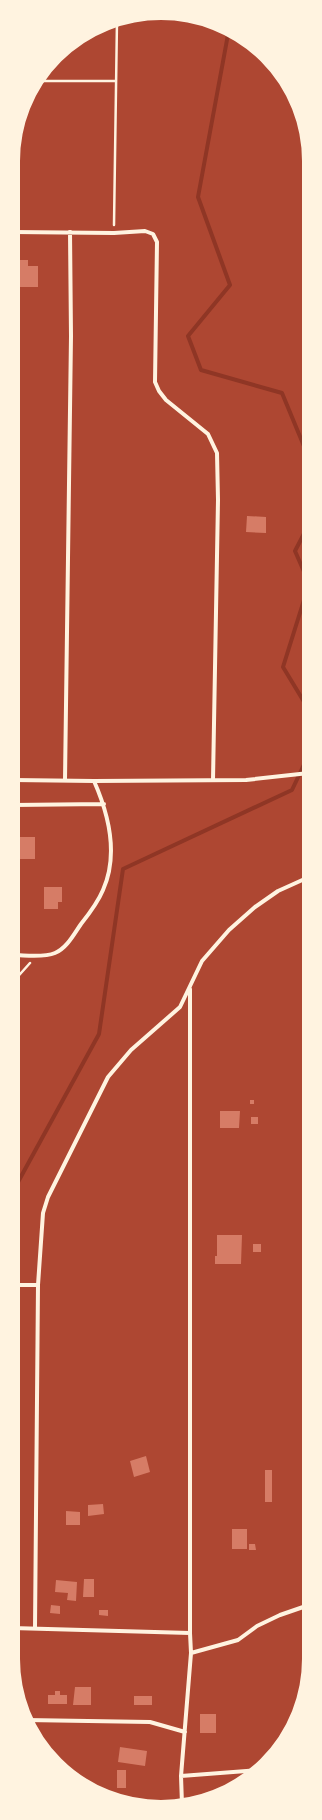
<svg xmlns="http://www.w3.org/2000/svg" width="322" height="1820" font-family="Inter,sans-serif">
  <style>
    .green { fill: #ae4732 }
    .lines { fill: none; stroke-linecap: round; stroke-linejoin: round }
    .stream { stroke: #8f3625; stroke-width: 4 }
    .building { fill: #d67c66 }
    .path { stroke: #fff3e0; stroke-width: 2.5 }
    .minor { stroke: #fff3e0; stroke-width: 4 }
    .rim { fill: none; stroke: #fff3e0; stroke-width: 2 }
  </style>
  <rect width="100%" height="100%" fill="#c8553d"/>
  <!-- green -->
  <path class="green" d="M180,13L227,27L267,56L295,95L310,151L309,1678L295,1725L259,1771L209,1800L151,1808L104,1797L55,1764L23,1716L12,1659L13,142L32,87L70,43L122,17Z"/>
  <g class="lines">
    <!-- stream -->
    <path class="stream" d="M229,29L198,197L230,285L188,336L201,370L282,393L306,451L309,454
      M309,583L295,551L309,524
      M309,710L283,667L309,584
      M12,1193L99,1034L123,869L292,790L309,754"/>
  </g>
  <!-- building -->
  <path class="building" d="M13,143H17V151H13Z
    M16,260H28V266H38V287H13V266H16Z
    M247,516L266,517V533L246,532Z
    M13,832H18V837H35V859H18V864H13Z
    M44,887H62V902H58V909H44Z
    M250,1100H254V1104H250Z
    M220,1111H240L239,1128H220Z
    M251,1117H258V1124H251Z
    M217,1235H242L241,1264H215V1256H217Z
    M253,1244H261V1252H253Z
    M146,1456L150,1472L134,1477L130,1461Z
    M265,1470H272V1502H265Z
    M103,1504L104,1514L88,1516V1505Z
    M66,1511L80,1512V1525H66Z
    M232,1529H247V1549H232Z
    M249,1544H255L256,1550H249Z
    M84,1579H94V1597H83Z
    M56,1580L77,1582L76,1601L67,1600L68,1593L55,1592Z
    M51,1605L60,1606V1614L50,1613Z
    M99,1610H108V1616L99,1615Z
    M75,1687H91V1705H73Z
    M55,1691H60V1695H67V1704H48V1695H55Z
    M134,1696H152V1705H134Z
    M200,1714H216V1733H200Z
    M120,1747L147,1751L145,1766L118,1762Z
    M117,1770H126V1788H117Z"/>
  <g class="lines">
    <!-- path -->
    <path class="path" d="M37,81H116
      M114,225L117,20
      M13,982L30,963"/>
    <!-- minor -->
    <path class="minor" d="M13,232L114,233L145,231L153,234L157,242L155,382L159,391L166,400L208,434L217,453L218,500L213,780
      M13,780L94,781L246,780L309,773
      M65,780L71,336L70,232
      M13,805L104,804
      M13,955C25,955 43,958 55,953C67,948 74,934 81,924C89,914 98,902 103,890C119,854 109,815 94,781
      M12,1285H38
      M12,1628L190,1633
      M35,1628L38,1285L43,1213L48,1197L108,1077L131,1050L180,1007L202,961L229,930L255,907L278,891L309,877
      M191,1653L238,1640L257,1626L280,1615L309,1605
      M26,1720L150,1722L185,1732
      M181,1776L260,1770
      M182,1804L181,1776L191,1653L190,1633V989"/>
  </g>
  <!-- crop -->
  <path d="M0 0H322V1820H0ZM161 19H161A142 142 0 0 1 303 161V1659A142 142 0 0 1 161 1801H161A142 142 0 0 1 19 1659V161A142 142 0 0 1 161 19Z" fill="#fff3e0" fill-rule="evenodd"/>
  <path class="rim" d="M161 19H161A142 142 0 0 1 303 161V1659A142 142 0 0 1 161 1801H161A142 142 0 0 1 19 1659V161A142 142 0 0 1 161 19Z"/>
</svg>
